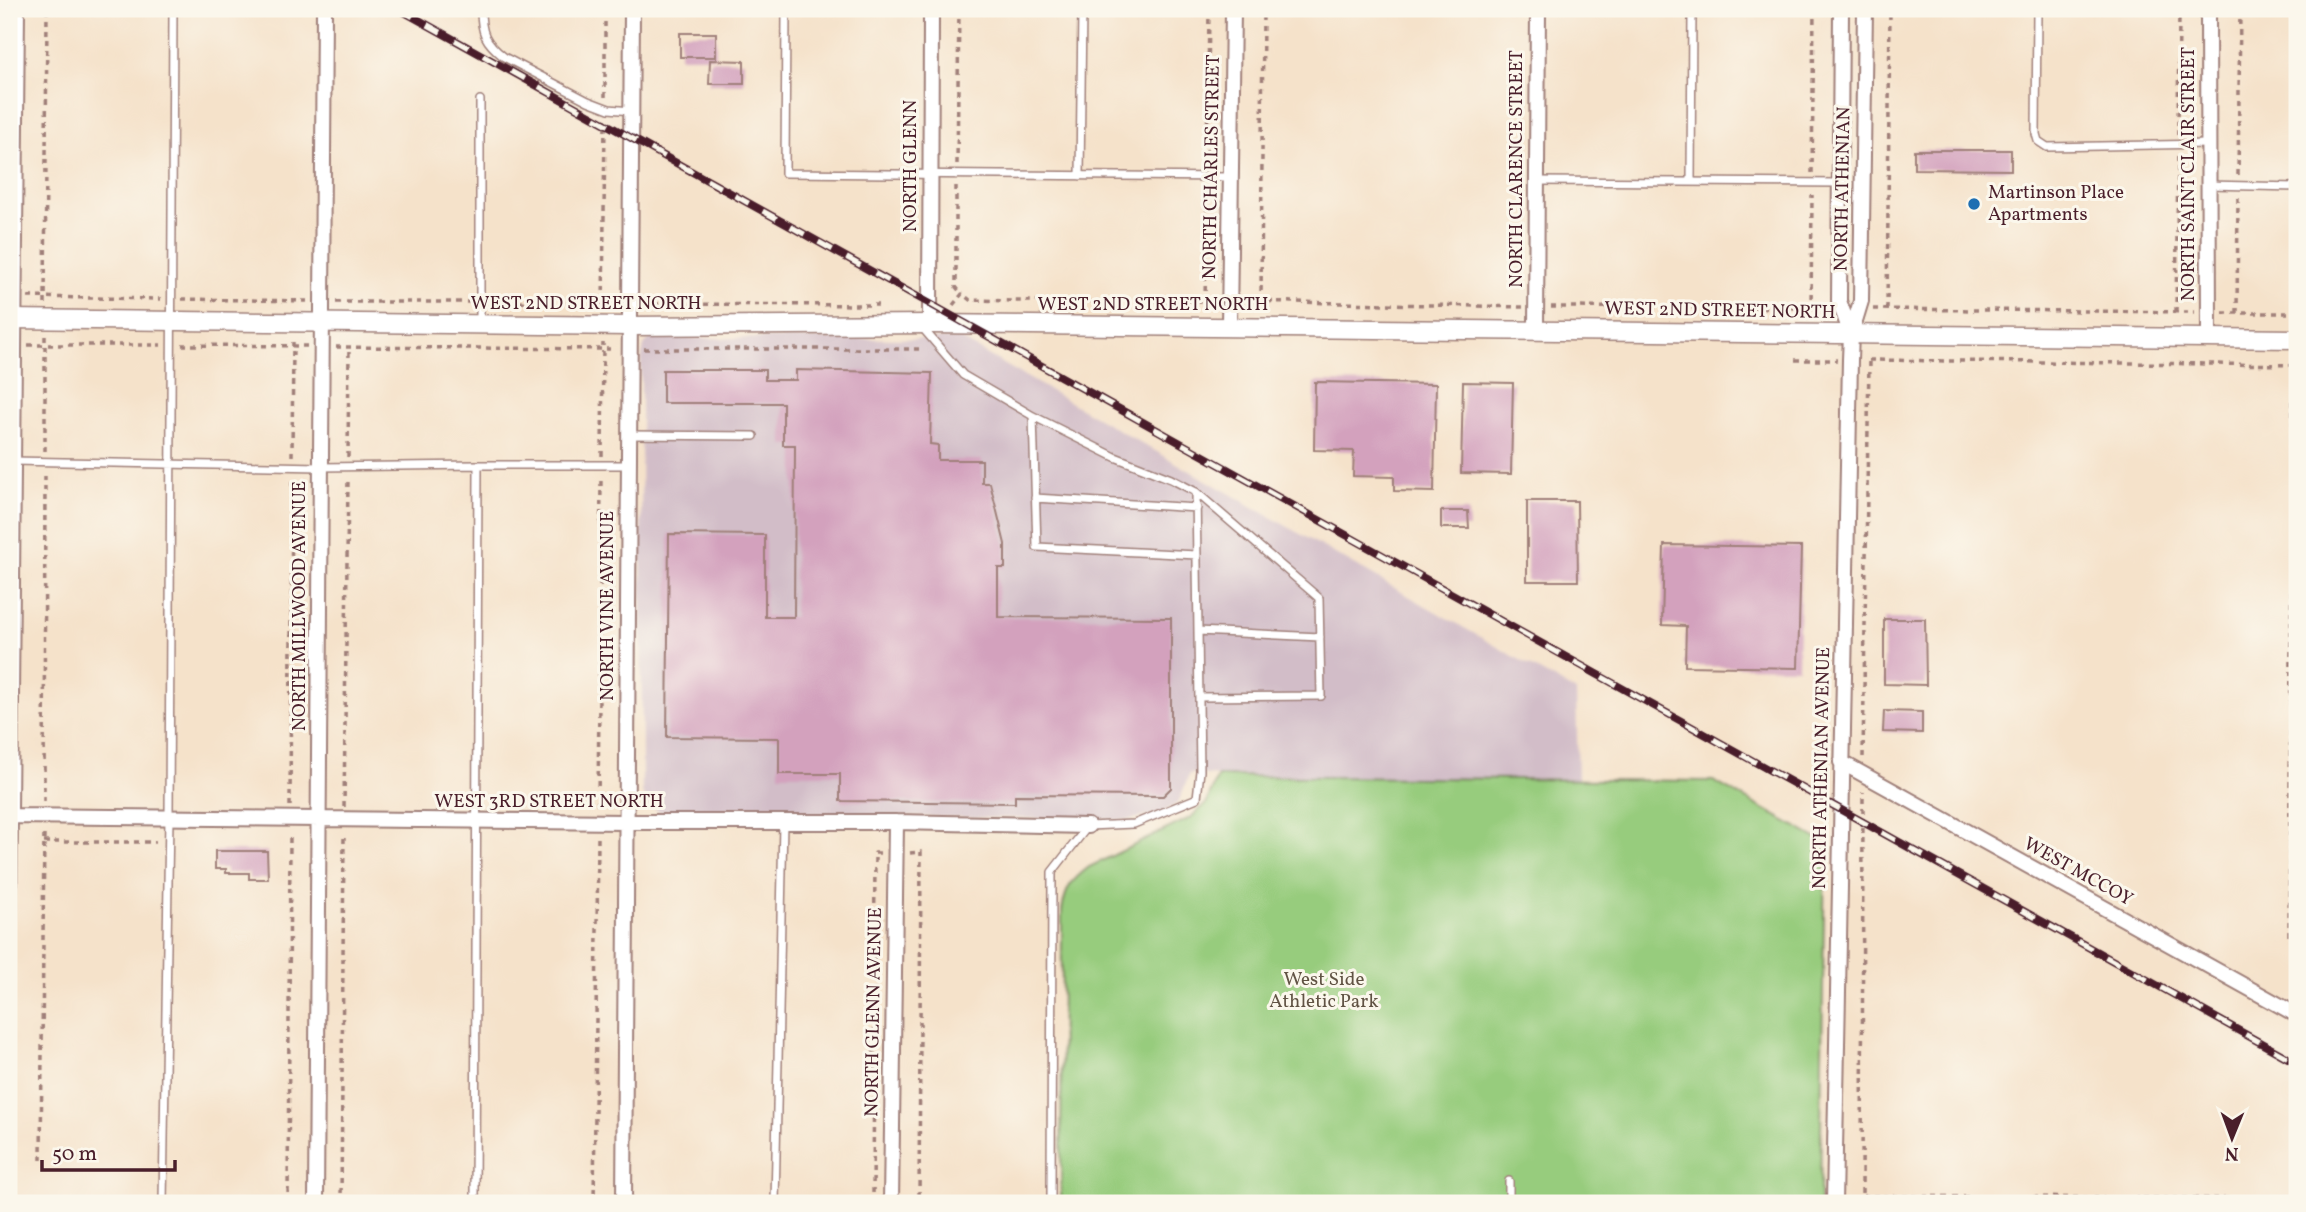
<svg xmlns="http://www.w3.org/2000/svg" width="2306" height="1212" font-family="Vollkorn,serif">
  <style>
    .industrial { fill: #d2bdc8 }
    .green { fill: #97cc7d; stroke: #707654; stroke-width: 2 }
    .building { fill: #d3a1bd }
    .lines { fill: none; stroke-linecap: round; stroke-linejoin: round }
    .service-casing { stroke: #a0807a; stroke-width: 10 }
    .minor-casing { stroke: #a0807a; stroke-width: 18 }
    .tertiary-casing { stroke: #a0807a; stroke-width: 21 }
    .path { stroke: #a0807a; stroke-width: 3.5; stroke-dasharray: 5 5; stroke-linecap: butt }
    .service { stroke: #fff; stroke-width: 7 }
    .minor { stroke: #fff; stroke-width: 14 }
    .tertiary { stroke: #fff; stroke-width: 18 }
    .rail-casing { stroke: #4a1f2b; stroke-width: 8 }
    .rail { stroke: #fbf7ec; stroke-width: 5; stroke-dasharray: 16; stroke-linecap: butt }
    .poi-dot { fill: #1f6fb2; stroke: #fbf7ec; stroke-width: 2.5 }
    .labels { text-anchor: middle; dominant-baseline: central; stroke-width: 6; stroke-linejoin: round; paint-order: stroke }
    .street-label { font-size: 19px; fill: #4a1f2b; stroke: #fbf7ec }
    .poi-label { font-size: 19px; fill: #4a1f2b; stroke: #fbf7ec; text-anchor: start }
    .park-label { font-size: 19px; fill: #615344; stroke: #fbf7ec }
  </style>
  <rect width="100%" height="100%" fill="#fbf7ec"/>
  <filter id="ink" filterUnits="userSpaceOnUse"><feTurbulence type="fractalNoise" baseFrequency=".0143" numOctaves="2"/><feDisplacementMap in="SourceGraphic" scale="14" xChannelSelector="R" yChannelSelector="G"/><feConvolveMatrix kernelMatrix="1 2 1 2 8 2 1 2 1" color-interpolation-filters="sRGB"/></filter>
  <filter id="wash" filterUnits="userSpaceOnUse"><feTurbulence type="fractalNoise" baseFrequency=".00686" numOctaves="4" result="noise"/><feDisplacementMap in="SourceGraphic" scale="28" xChannelSelector="R" yChannelSelector="G"/><feGaussianBlur stdDeviation="1.57" result="paint"/><feColorMatrix in="noise" values="0 0 0 0 0 0 0 0 0 0 0 0 0 0 0 0 0 1.4 0 .05"/><feComposite in="paint" operator="in"/></filter>
  <g filter="url(#wash)">
    <rect width="100%" height="100%" fill="#f5e2ca"/>
    <!-- industrial -->
    <path class="industrial" d="M650,338L960,339L1576,692L1578,779L1218,776L1190,773L1178,803L1160,814L1127,820L660,812L648,805L642,792L641,361L644,346Z"/>
    <!-- green -->
    <path class="green" d="M1218,776L1713,781L1825,843L1820,1203H1061L1062,910C1066,887 1071,881 1089,867L1190,818L1206,804Z"/>
    <g id="blocks">
      <!-- building -->
      <path class="building" d="M680,33H716V57H680Z
        M710,60L744,61V84H709Z
        M1914,150H2011V170L1914,169Z
        M663,370H765V380H796V370L932,373L930,444L938,445V460H982V483H990L1005,544V568H998V617L1171,618V788L1163,796L1015,795V803L840,801V774H779V738L667,737L669,534L765,535V617H794L795,445H783V403H663Z
        M1315,382L1436,384L1434,492L1394,491V477L1353,476L1354,451L1314,450Z
        M1463,382L1513,383L1511,474L1461,473Z
        M1527,501H1577L1578,581H1527Z
        M1441,511H1468L1469,528H1441Z
        M1664,545L1801,547L1798,668L1685,666L1686,626L1662,625Z
        M1884,619H1925L1926,685L1884,684Z
        M1884,711L1922,712V733L1883,732Z
        M215,851H267L268,879H249V873H226V869H215Z"/>
    </g>
  </g>
  <g filter="url(#ink)">
    <use href="#blocks" fill-opacity="0" stroke="#a0807a" stroke-width="2"/>
    <g class="lines">
      <defs>
        <path id="service" d="M481,9C481,33 485,42 504,57L588,101L609,109L631,111
          M786,9L785,173L1230,177
          M2037,9L2036,134L2038,141L2047,147L2208,144
          M1080,176L1082,9
          M1537,181L1840,183
          M1691,182L1692,9
          M2208,185L2297,187
          M480,324V100
          M920,325L963,375L1033,416L1115,457L1171,479L1196,492L1200,771L1197,798L1134,824L1088,826L1052,872L1051,1203
          M1033,416L1037,547L1197,555
          M629,435L754,436
          M13,461L320,467L478,465H628
          M1196,492L1319,598L1321,696L1199,697
          M1035,498L1197,508
          M1198,631L1320,637
          M163,1203L169,818L173,9
          M475,1203L478,465
          M775,1203L783,823
          M1509,1203V1181"/>
        <path id="minor" d="M1841,9L1839,301L1851,334
          M2208,9L2209,338
          M930,324L931,9
          M1229,327L1233,9
          M1536,330L1538,9
          M1841,762L2297,1015
          M10,816L626,822H896L1088,826
          M9,925L17,9
          M316,1203L324,9
          M624,1203L632,9
          M891,1203L896,822
          M1834,1203L1850,360L1851,334L1861,301L1865,9"/>
        <path id="tertiary" d="M9,319L629,326L930,324L2297,339"/>
      </defs>
      <!-- service casing -->
      <use href="#service" class="service-casing"/>
      <!-- minor casing -->
      <use href="#minor" class="minor-casing"/>
      <!-- tertiary casing -->
      <use href="#tertiary" class="tertiary-casing"/>
      <!-- path -->
      <path class="path" d="M605,97V9
        M2178,135L2179,9
        M957,164L959,9
        M1207,164L1209,9
        M1812,173L1814,9
        M2238,175L2240,9
        M956,186V287L962,294
        M28,297L161,299
        M182,299L308,301
        M1205,301L1207,189
        M1248,301L1523,307
        M1261,301L1263,9
        M336,302H469
        M490,302L616,303
        M45,304L47,9
        M644,304L878,305
        M953,305L962,294L970,300L1016,301H1216
        M1551,307L1827,308
        M1811,308L1812,195
        M1873,309L2195,312
        M1887,309L1890,9
        M603,311L605,119
        M2176,312L2178,157
        M2223,313H2297
        M2237,313L2238,196
        M28,345H161
        M182,345L308,346
        M336,347L610,349
        M644,349H924
        M1795,360H1837
        M1869,360L2297,365
        M45,451V336
        M292,456L293,342
        M602,456L603,343
        M348,457L349,347
        M1863,757L1869,360
        M44,801L45,473
        M290,806L292,477
        M598,806L601,477
        M344,807L348,478
        M44,842H156
        M910,853L921,852L919,1203
        M2289,936L2293,365
        M41,1160L44,830
        M1863,1196L2281,1199
        M288,1203L290,834
        M341,1203L344,835
        M594,1203L598,838
        M873,1203L875,853H881
        M1862,1203L1863,792"/>
      <!-- service -->
      <use href="#service" class="service"/>
      <!-- minor -->
      <use href="#minor" class="minor"/>
      <!-- tertiary -->
      <use href="#tertiary" class="tertiary"/>
      <defs>
        <path id="rail" d="M399,9L2297,1063"/>
      </defs>
      <!-- rail casing -->
      <use href="#rail" class="rail-casing"/>
      <!-- rail -->
      <use href="#rail" class="rail"/>
    </g>
  </g>
  <!-- markers -->
  <circle class="poi-dot" cx="1974" cy="204" r="7"/>
  <g class="labels">
    <!-- street labels -->
    <g class="street-label">
      <text transform="translate(911 166) rotate(-90)">NORTH GLENN</text>
      <text transform="translate(1212 167) rotate(-89)">NORTH CHARLES STREET</text>
      <text transform="translate(1517 169) rotate(-90)">NORTH CLARENCE STREET</text>
      <text transform="translate(2189 174) rotate(-90)">NORTH SAINT CLAIR STREET</text>
      <text transform="translate(1843 189) rotate(-89)">NORTH ATHENIAN</text>
      <text x="586" y="304">WEST 2ND STREET NORTH</text>
      <text x="1153" y="305">WEST 2ND STREET NORTH</text>
      <text transform="translate(1720 311) rotate(1)">WEST 2ND STREET NORTH</text>
      <text transform="translate(300 606) rotate(-90)">NORTH MILLWOOD AVENUE</text>
      <text transform="translate(608 606) rotate(-90)">NORTH VINE AVENUE</text>
      <text transform="translate(1822 768) rotate(-89)">NORTH ATHENIAN AVENUE</text>
      <text x="549" y="802">WEST 3RD STREET NORTH</text>
      <text transform="translate(2078 872) rotate(29)">WEST MCCOY</text>
      <text transform="translate(874 1012) rotate(-89)">NORTH GLENN AVENUE</text>
    </g>
    <!-- poi labels -->
    <g class="poi-label">
      <text x="1988" y="193">Martinson Place<tspan x="1988" dy="22">Apartments</tspan></text>
    </g>
    <!-- park labels -->
    <g class="park-label">
      <text x="1324" y="980">West Side<tspan x="1324" dy="22">Athletic Park</tspan></text>
    </g>
  </g>
  <!-- margin -->
  <rect width="2306" height="1212" fill="none" stroke="#fbf7ec" stroke-width="35"/>
  <!-- north arrow -->
  <g transform="translate(2232 1138) rotate(181)" stroke="#fbf7ec" stroke-width="5" paint-order="stroke">
  <path d="M0-5L12 26L0 18L-12 26Z" fill="#4a1f2b"/>
  <text y="-10" font-size="19" font-weight="bold" text-anchor="middle" fill="#4a1f2b">N</text>
  </g>
  <!-- scale -->
  <path d="M42 1160v10h133v-10" fill="none" stroke="#4a1f2b" stroke-width="3.5"/>
  <text x="52" y="1160" font-size="21" fill="#4a1f2b" stroke="#fbf7ec" stroke-width="5" paint-order="stroke">50 m</text>
</svg>
